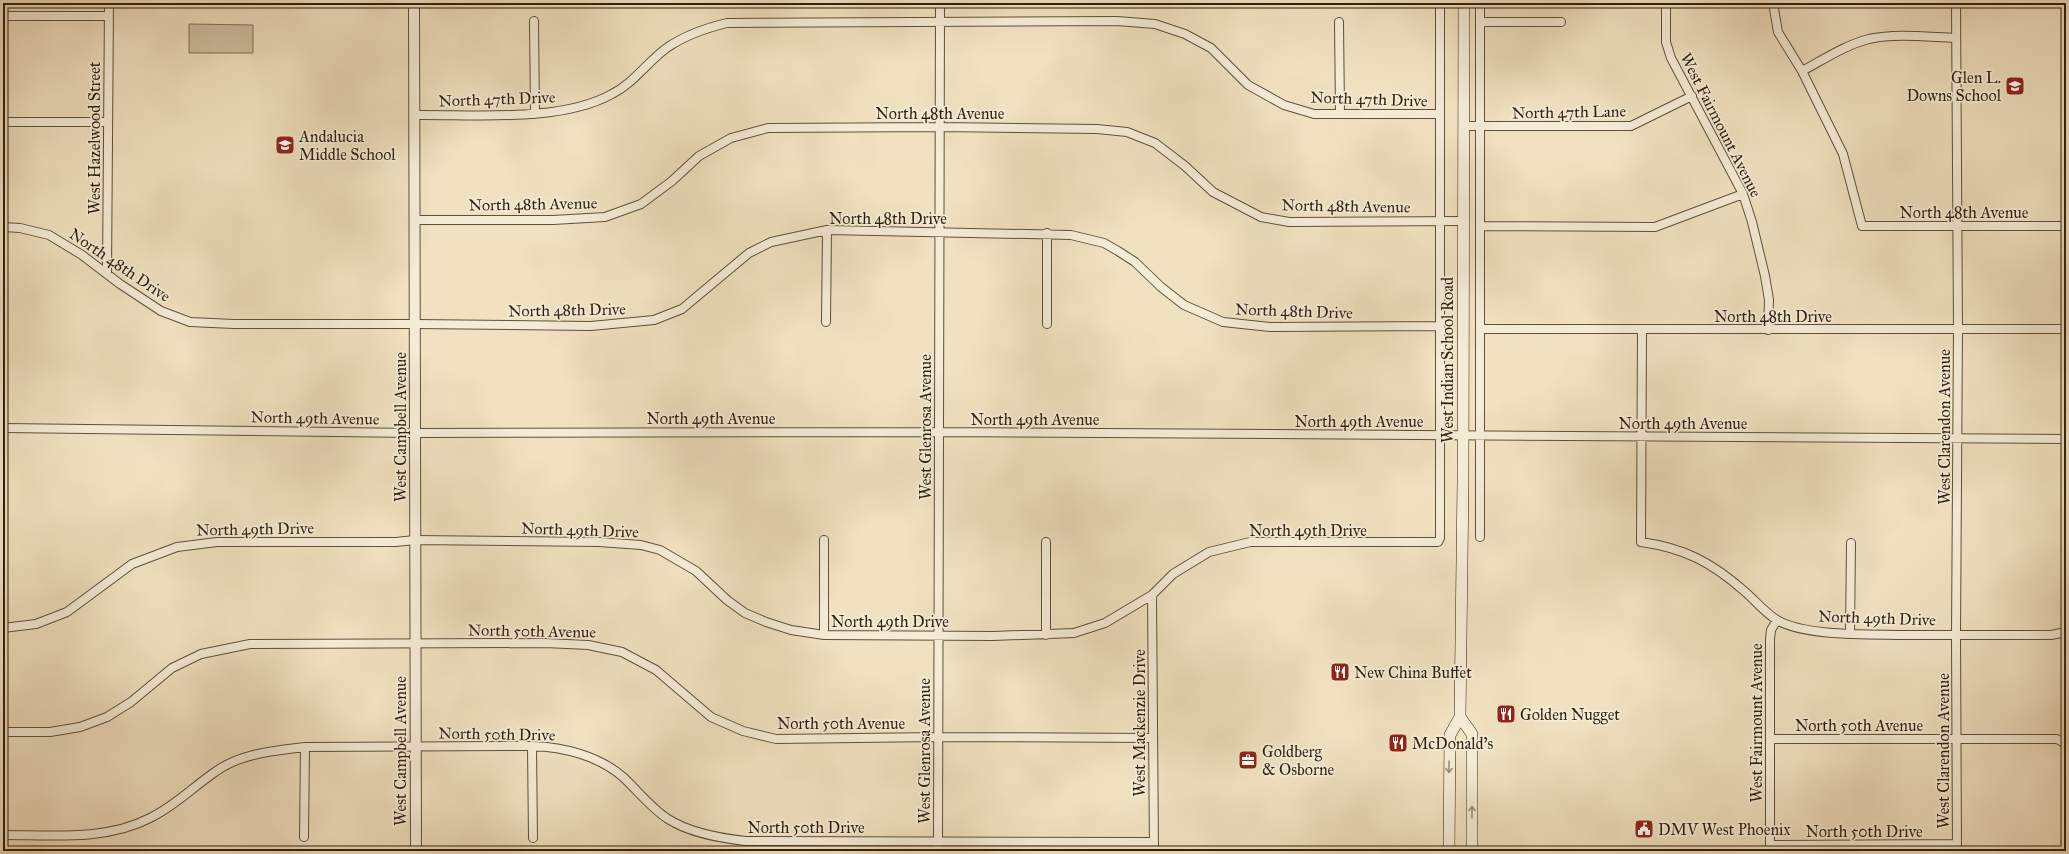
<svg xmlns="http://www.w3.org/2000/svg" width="2069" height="854" font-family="'IM FELL Great Primer',serif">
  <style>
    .green { fill: #cfc0a2; stroke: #7f7058 }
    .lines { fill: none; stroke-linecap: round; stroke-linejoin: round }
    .minor-casing { stroke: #5f503a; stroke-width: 10 }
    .tertiary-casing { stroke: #5f503a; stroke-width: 12 }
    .secondary-casing { stroke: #2f1f0d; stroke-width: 12 }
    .minor { stroke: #f5ecd6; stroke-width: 8 }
    .tertiary { stroke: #f5ecd6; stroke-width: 10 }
    .secondary { stroke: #f5ecd6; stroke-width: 11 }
    .oneway { stroke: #9c907c }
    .labels { text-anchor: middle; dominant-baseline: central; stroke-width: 3.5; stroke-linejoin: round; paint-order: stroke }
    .poi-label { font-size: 16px; fill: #2f1f0d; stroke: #f5ecd6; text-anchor: start }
    .street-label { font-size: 16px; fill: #2f1f0d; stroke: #f5ecd6 }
  </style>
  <rect width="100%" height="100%" fill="#f0e1c0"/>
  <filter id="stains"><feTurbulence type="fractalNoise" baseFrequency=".005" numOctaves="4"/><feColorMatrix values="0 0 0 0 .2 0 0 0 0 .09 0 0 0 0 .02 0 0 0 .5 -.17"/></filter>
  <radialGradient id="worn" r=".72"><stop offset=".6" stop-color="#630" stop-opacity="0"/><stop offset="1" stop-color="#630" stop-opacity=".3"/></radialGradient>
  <!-- green -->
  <path class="green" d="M189,24L253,25V53H189Z"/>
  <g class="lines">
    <defs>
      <path id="minor" d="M1666,3V42L1671,58L1743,194L1752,222L1765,276L1769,300L1768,330
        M1773,3L1778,32L1802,71L1843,154L1862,226H2066
        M1956,3L1958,329L1956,635L1957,851
        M3,16H109
        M534,21L535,114
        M1339,22L1340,114
        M1480,22H1561
        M1802,71C1823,60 1845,45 1869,39C1896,33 1928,37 1955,38
        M414,115C473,114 560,123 612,94C634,83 648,61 668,47C686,35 706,28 727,23L1117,21L1155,24L1185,34L1211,48L1248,85L1284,105L1314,114H1440
        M3,122H108
        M1463,126H1631L1692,96
        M416,220H553L605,217L641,204L672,181L699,156L731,138L768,128L940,127L1097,129L1127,132L1155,143L1185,166L1213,192L1261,217L1289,222L1463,221
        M1480,226L1655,227L1743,194
        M3,227L20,228L49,235L82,255L120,284L161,311L190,322L234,324H416L591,326L654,320L682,309L749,253L771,242L827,230L1071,235L1104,243L1118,251L1135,262L1161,287L1184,305L1223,322L1270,327L1440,326
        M107,274L109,3
        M826,322L827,230
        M1047,324V233
        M1480,329H2066
        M1642,329L1641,542C1684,548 1711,562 1743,590C1754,599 1765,613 1777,620C1806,637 1872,634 1906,635C1954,635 2002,635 2051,635L2066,632
        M3,428L415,433L939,432L2066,439
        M1480,537V3
        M824,540V635
        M1152,595L1154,851
        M3,628L36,624L67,612L132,564L177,547L217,542H396L415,540L599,542L641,545L660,550L696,571L727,600L745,613L766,622L791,630L824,635L993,636L1074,633L1105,623L1152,595L1173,574L1209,552L1250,542H1438L1440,538V3
        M1850,634L1851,543
        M1046,635V542
        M3,732H50L80,727L107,717L131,702L172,668L201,654L250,644L545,643L588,645L622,652L656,670L711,717L743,731L776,739L938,737L1153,738
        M1770,739H2057L2066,744
        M532,746L533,838
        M3,835C51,835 106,841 150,818C175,806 193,787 215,772C241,753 274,751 305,747L532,746C564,747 599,756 623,777C638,791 651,808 668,819C690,833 719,838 745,841L1154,842
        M304,837L305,747
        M1770,845L1957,844
        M938,851L940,3
        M1770,851V639L1771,630L1777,620"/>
      <path id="tertiary" d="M414,3L416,851"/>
      <path id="secondary" d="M1460,717L1472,734V851
        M1449,851L1450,735L1460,717L1463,482L1464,3"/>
    </defs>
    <!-- minor casing -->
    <use href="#minor" class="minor-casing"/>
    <!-- tertiary casing -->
    <use href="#tertiary" class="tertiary-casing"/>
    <!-- secondary casing -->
    <use href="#secondary" class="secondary-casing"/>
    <!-- minor -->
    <use href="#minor" class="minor"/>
    <!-- tertiary -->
    <use href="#tertiary" class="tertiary"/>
    <!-- secondary -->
    <use href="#secondary" class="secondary"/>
  </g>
  <!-- one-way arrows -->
  <defs><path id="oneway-shaft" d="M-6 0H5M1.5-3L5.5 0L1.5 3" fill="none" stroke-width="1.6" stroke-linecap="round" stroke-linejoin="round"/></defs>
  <g class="oneway">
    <use href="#oneway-shaft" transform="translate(1449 767) rotate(91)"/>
    <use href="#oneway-shaft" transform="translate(1472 812) rotate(-90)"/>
  </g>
  <!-- icons -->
  <defs>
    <symbol id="school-square" viewBox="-11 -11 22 22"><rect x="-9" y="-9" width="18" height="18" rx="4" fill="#8f2418" stroke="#f5ecd6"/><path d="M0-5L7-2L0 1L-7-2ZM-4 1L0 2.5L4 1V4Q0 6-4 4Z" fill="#fff"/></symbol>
    <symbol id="restaurant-square" viewBox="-11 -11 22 22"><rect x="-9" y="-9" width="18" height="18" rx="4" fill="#8f2418" stroke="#f5ecd6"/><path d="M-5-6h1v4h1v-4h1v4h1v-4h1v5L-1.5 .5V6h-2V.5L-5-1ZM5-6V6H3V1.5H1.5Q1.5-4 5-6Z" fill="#fff"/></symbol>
    <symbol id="office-square" viewBox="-11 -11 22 22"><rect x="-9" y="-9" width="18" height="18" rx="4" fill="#8f2418" stroke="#f5ecd6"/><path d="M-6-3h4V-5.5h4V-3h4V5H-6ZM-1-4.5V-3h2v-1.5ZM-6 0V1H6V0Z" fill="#fff"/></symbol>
    <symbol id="civic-square" viewBox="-11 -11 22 22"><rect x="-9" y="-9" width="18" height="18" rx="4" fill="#8f2418" stroke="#f5ecd6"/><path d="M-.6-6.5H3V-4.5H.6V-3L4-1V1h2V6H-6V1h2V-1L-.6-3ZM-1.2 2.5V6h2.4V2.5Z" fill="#fff"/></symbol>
  </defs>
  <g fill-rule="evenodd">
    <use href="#school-square" x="2004" y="75" width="22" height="22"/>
    <use href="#school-square" x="274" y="134" width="22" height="22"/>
    <use href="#restaurant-square" x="1329" y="661" width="22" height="22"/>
    <use href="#restaurant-square" x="1495" y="703" width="22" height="22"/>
    <use href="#restaurant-square" x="1387" y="732" width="22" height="22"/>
    <use href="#office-square" x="1237" y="749" width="22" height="22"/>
    <use href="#civic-square" x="1633" y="818" width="22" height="22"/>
  </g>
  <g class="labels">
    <!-- poi labels -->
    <g class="poi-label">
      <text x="2001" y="77" text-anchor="end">Glen L.<tspan x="2001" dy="18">Downs School</tspan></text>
      <text x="299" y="136">Andalucia<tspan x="299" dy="18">Middle School</tspan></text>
      <text x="1354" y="672">New China Buffet</text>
      <text x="1520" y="714">Golden Nugget</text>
      <text x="1412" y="743">McDonald's</text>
      <text x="1262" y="751">Goldberg<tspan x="1262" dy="18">&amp; Osborne</tspan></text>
      <text x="1658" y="829">DMV West Phoenix</text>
    </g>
    <!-- street labels -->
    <g class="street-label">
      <text transform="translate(497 99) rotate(-2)">North 47th Drive</text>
      <text transform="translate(1369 99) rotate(2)">North 47th Drive</text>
      <text transform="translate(1569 112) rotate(-1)">North 47th Lane</text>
      <text x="940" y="113">North 48th Avenue</text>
      <text transform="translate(1721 125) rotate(63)">West Fairmount Avenue</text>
      <text transform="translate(94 138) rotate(-90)">West Hazelwood Street</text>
      <text transform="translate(533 204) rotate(-1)">North 48th Avenue</text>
      <text transform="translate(1346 206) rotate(1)">North 48th Avenue</text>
      <text x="1964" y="212">North 48th Avenue</text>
      <text x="888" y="218">North 48th Drive</text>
      <text transform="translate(120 265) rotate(34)">North 48th Drive</text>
      <text transform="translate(567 310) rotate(-1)">North 48th Drive</text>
      <text transform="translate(1294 311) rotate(2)">North 48th Drive</text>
      <text x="1773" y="316">North 48th Drive</text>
      <text transform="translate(1447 360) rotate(-90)">West Indian School Road</text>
      <text transform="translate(315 418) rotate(1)">North 49th Avenue</text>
      <text x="711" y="418">North 49th Avenue</text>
      <text x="1035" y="419">North 49th Avenue</text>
      <text x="1359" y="421">North 49th Avenue</text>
      <text x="1683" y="423">North 49th Avenue</text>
      <text transform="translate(400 427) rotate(-90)">West Campbell Avenue</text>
      <text transform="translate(925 427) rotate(-90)">West Glenrosa Avenue</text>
      <text transform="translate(1944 427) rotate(-90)">West Clarendon Avenue</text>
      <text transform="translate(255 529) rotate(-1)">North 49th Drive</text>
      <text transform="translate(580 530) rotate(2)">North 49th Drive</text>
      <text x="1308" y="530">North 49th Drive</text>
      <text transform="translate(1877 618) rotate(2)">North 49th Drive</text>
      <text x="890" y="621">North 49th Drive</text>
      <text transform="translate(532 631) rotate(1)">North 50th Avenue</text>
      <text x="841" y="723">North 50th Avenue</text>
      <text transform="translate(1139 723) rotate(-90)">West Mackenzie Drive</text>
      <text transform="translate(1756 723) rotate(-90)">West Fairmount Avenue</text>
      <text x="1859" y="725">North 50th Avenue</text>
      <text transform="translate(497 734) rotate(1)">North 50th Drive</text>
      <text transform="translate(400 751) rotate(-90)">West Campbell Avenue</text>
      <text transform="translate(924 751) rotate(-90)">West Glenrosa Avenue</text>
      <text transform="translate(1943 751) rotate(-90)">West Clarendon Avenue</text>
      <text x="806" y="827">North 50th Drive</text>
      <text x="1864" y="831">North 50th Drive</text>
    </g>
  </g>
  <!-- margin -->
  <rect width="2069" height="854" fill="none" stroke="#f0e1c0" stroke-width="16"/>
  <rect x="4" y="4" width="2061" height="846" fill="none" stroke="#2f1f0d" stroke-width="2"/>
  <rect x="8" y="8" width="2053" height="838" fill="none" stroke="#2f1f0d"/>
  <rect width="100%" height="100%" filter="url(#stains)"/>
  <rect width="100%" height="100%" fill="url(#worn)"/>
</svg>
